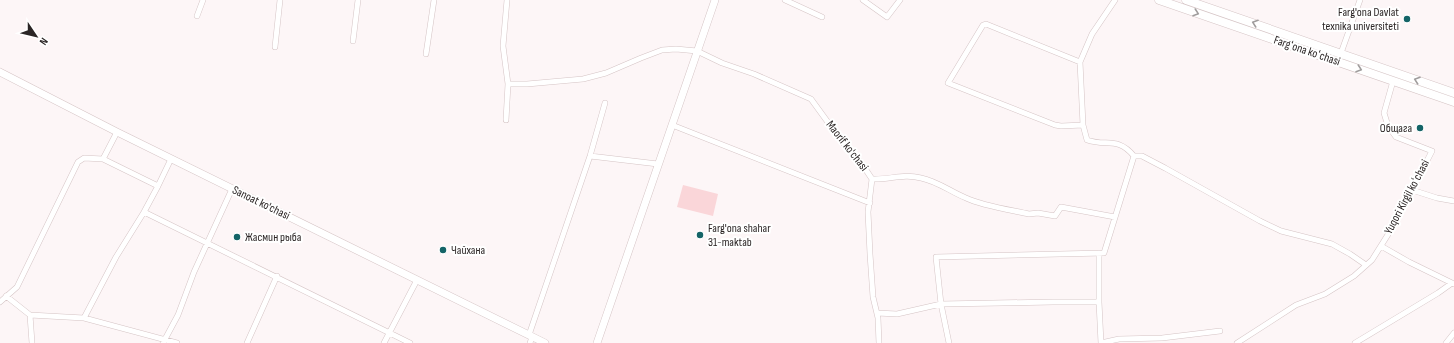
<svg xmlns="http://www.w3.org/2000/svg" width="1454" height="343" font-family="'Sofia Sans Condensed',sans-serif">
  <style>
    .green { fill: #fad6d9 }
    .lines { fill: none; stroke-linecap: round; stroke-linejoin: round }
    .street-casing { stroke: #d5c4c5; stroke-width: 6 }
    .secondary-casing { stroke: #d5c4c5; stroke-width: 8 }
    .primary-casing { stroke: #d5c4c5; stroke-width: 9 }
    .street { stroke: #fff; stroke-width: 5 }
    .secondary { stroke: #fff; stroke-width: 7 }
    .primary { stroke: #fff; stroke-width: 8 }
    .oneway { stroke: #a09d9d }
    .poi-dot { fill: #146467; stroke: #fff; stroke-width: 1.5 }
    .labels { text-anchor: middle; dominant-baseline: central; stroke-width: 4; stroke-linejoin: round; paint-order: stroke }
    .poi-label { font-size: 12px; fill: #2b2525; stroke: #fff; text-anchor: start }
    .street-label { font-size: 12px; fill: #2b2525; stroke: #fff }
  </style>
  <rect width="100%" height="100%" fill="#fdf6f7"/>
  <!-- green -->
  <path class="green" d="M683,185L718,194L713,216L677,207Z"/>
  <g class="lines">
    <defs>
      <path id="street" d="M785,0L822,17
        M863,0L887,17L900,0
        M197,16L203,0
        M353,41L358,0
        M275,47L280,0
        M1341,53L1360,0
        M426,54L434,0
        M1080,62L986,24L983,25L948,83L1055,125L1061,126L1083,125L1080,62L1092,34L1115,0
        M508,84H527L583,79L606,73L641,58L662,50L676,49L697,51L722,63L754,74L811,99L843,143L860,161L872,179L868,212L870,254L873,297L878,318L879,343
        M506,120L508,84L503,46L507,0
        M672,125L870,203
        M590,156L658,164
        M1134,156H1142L1165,168L1260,221L1281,231L1332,244L1350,254L1366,265
        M872,179C890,180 903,173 921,178C937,181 951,192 966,198C983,206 1011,210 1029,214L1038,213L1055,216L1061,207L1115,217
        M158,186L171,159
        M1412,190L1437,198L1454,201
        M144,212L410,343
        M1381,246L1409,262L1452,283
        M6,296L30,315L32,343
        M0,302L17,287L78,162L84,158L103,159L117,132
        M1099,302L1101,343
        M877,313L897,314L941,304L1053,302H1099V253
        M30,315L84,318L116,257L144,212L158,186L103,159
        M84,318L177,343
        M529,335L590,156L605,103
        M163,343L178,315L194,272L232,189
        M247,343L277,276
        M384,343L417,280
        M530,343L532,337
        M949,343L941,304L936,257L1104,253L1134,156C1117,136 1107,147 1087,140L1083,125
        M1101,343L1119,339L1162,338L1220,331
        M1237,343L1296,305L1325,294L1354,276L1372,260L1394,225L1432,151L1396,137L1388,126L1384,113L1393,81
        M1355,343L1438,293L1452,283L1454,284
        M1446,343L1454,333"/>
      <path id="secondary" d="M0,72L117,132L545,343
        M597,343L715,0"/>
      <path id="primary" d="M1159,0L1454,102
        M1186,0L1454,93"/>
    </defs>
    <!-- street casing -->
    <use href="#street" class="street-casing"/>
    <!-- secondary casing -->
    <use href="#secondary" class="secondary-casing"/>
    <!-- primary casing -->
    <use href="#primary" class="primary-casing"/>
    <!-- street -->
    <use href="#street" class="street"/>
    <!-- secondary -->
    <use href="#secondary" class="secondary"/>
    <!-- primary -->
    <use href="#primary" class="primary"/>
  </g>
  <!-- one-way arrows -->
  <defs><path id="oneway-chevron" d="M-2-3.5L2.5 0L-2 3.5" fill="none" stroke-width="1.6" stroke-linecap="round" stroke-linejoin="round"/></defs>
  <g class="oneway">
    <use href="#oneway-chevron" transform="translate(1196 13) rotate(19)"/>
    <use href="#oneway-chevron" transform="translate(1255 23) rotate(-161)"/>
    <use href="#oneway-chevron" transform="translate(1359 69) rotate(19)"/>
    <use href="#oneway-chevron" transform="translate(1417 80) rotate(-161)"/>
  </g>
  <!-- markers -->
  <g class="poi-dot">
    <circle cx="1407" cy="19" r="4"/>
    <circle cx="1420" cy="128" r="4"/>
    <circle cx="700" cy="235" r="4"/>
    <circle cx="237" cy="237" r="4"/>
    <circle cx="443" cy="250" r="4"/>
  </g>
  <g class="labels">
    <!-- poi labels -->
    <g class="poi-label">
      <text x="1399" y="12" text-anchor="end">Farg'ona Davlat<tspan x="1399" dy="14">texnika universiteti</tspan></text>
      <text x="1412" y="128" text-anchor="end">Общага</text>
      <text x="708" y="228">Farg'ona shahar<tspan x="708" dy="14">31-maktab</tspan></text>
      <text x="245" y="237">Жасмин рыба</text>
      <text x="451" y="250">Чайхана</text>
    </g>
    <!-- street labels -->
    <g class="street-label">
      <text transform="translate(1307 51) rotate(19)">Fargʻona koʻchasi</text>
      <text transform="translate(847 146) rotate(52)">Maorif ko'chasi</text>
      <text transform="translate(1407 197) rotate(-62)">Yuqori Kirgil koʻchasi</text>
      <text transform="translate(261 203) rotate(26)">Sanoat ko'chasi</text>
    </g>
  </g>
  <!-- north arrow -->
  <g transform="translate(36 36) rotate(125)" stroke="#ffffff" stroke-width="3" paint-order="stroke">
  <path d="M0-3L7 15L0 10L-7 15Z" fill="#2b2525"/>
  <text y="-6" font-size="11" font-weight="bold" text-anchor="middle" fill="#2b2525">N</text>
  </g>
</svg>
